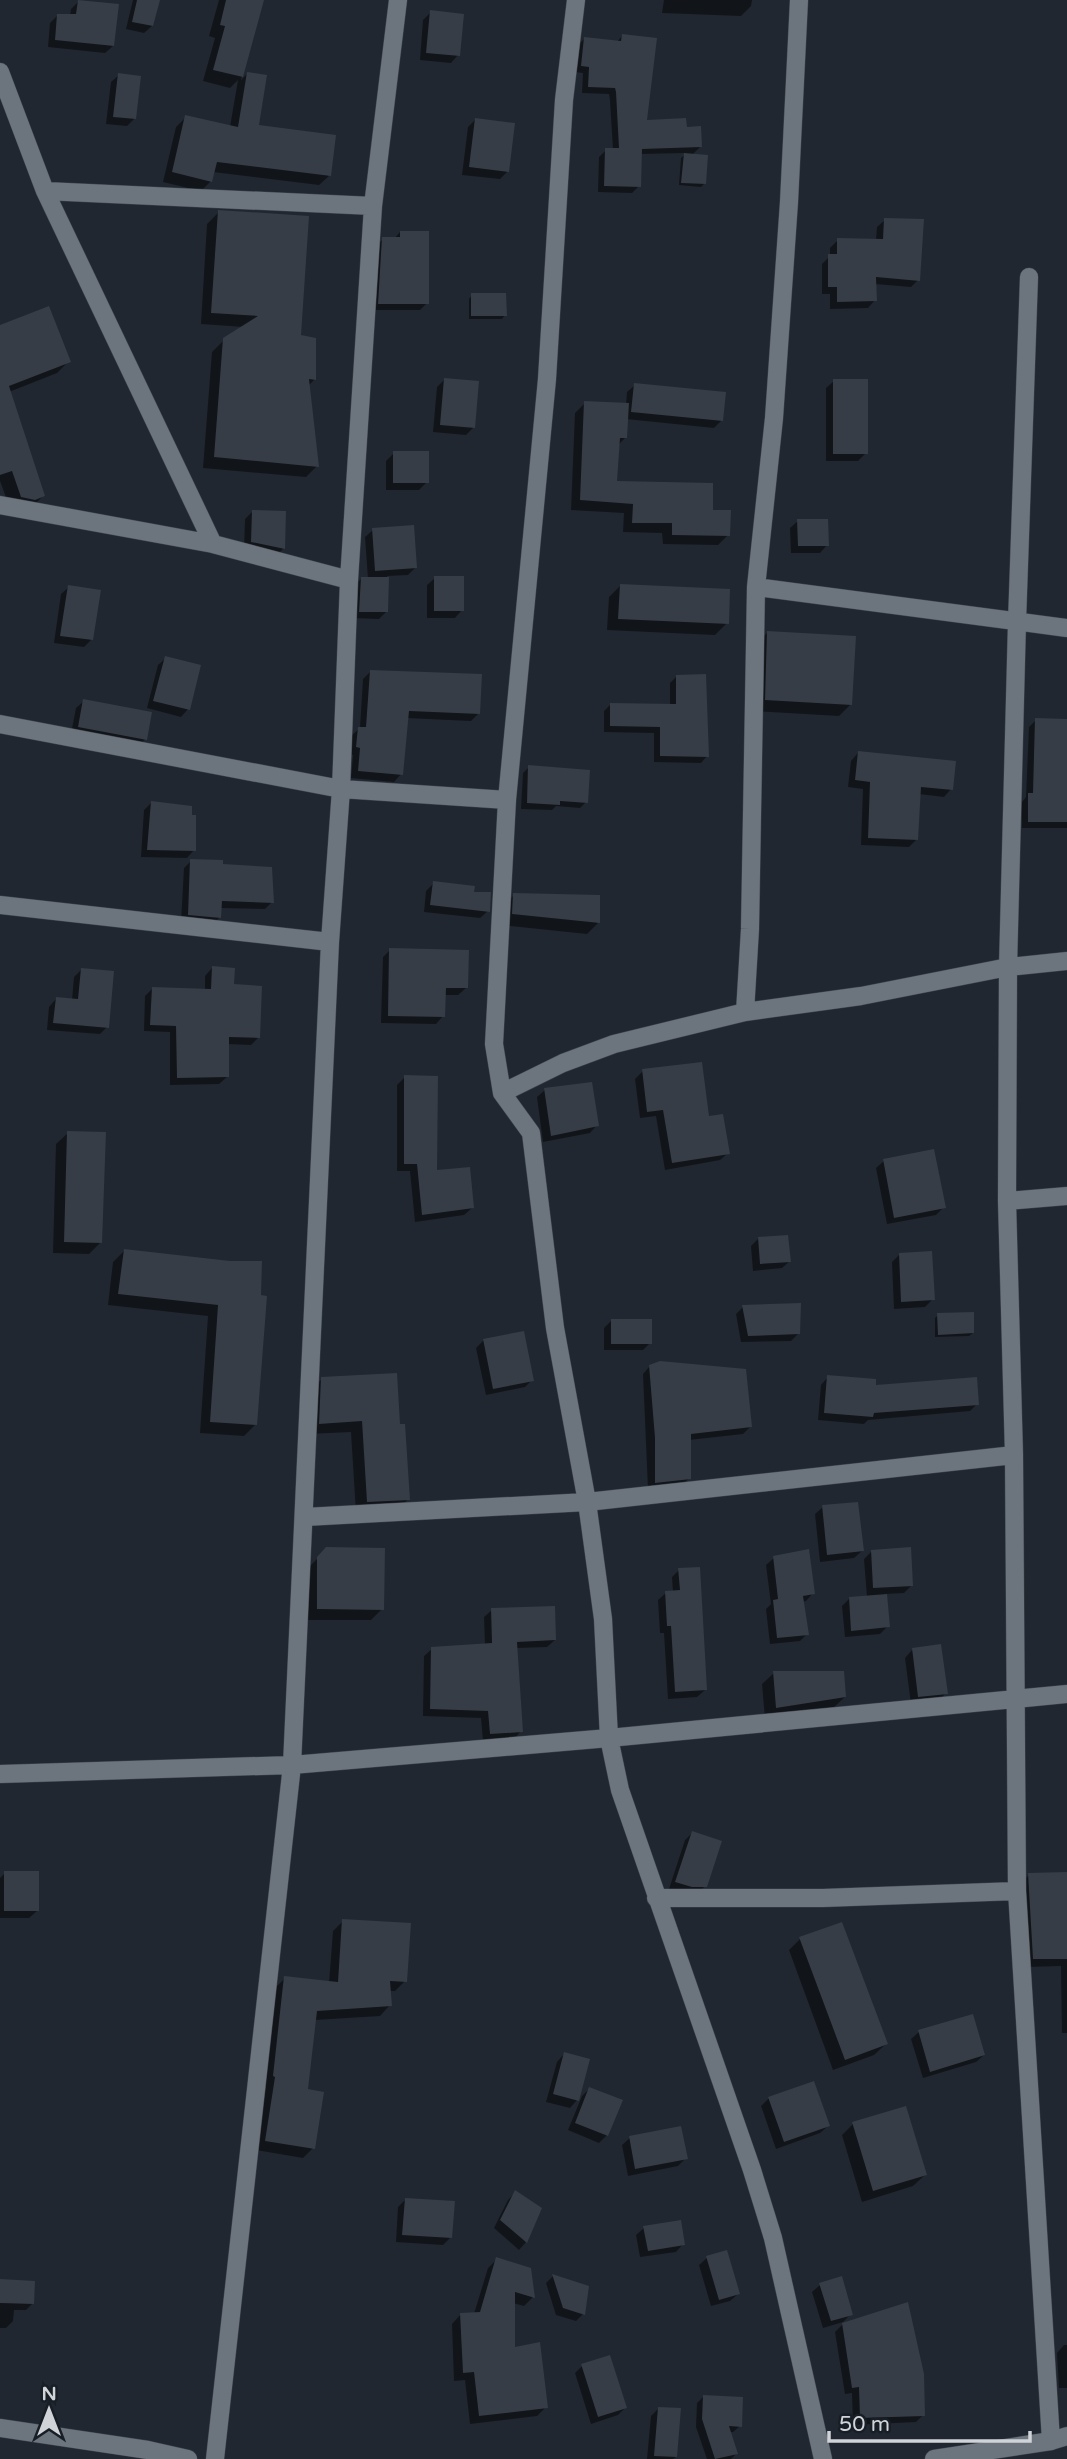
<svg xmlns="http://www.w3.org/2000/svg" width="1067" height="2459" font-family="'Varela Round',sans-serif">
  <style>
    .shadow { fill: #0007 }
    .building { fill: #363d46 }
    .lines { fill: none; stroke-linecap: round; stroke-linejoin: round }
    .minor-casing { stroke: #3e434a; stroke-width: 19 }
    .tertiary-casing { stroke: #3e434a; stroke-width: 19 }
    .minor { stroke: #6c747e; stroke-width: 18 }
    .tertiary { stroke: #6c747e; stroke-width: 18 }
  </style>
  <rect width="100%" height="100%" fill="#212730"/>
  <!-- shadow -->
  <path class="shadow" d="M133,0H158L152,26L144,33L126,29Z
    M219,0H262L241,80L247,74L257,127L329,176L319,185L213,172L211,181L201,191L163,182L176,127L186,117L230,127L238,80L230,88L203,81L215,38L209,36Z
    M664,0H752L751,6L741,16L662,13Z
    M78,2L113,46L105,53L48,47L50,23L58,15L70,16L71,9Z
    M431,12L458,55L451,63L420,60L423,20Z
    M622,36L645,121L685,128L701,146L691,156L704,184L701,187L679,185L681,158L687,153L640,154L639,186L632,193L598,192L599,157L606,150H613L610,100L609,94L582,93L583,73L575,72L577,46L584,39L617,42Z
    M119,75L134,119L127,126L106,124L111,82Z
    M476,119L507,172L500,179L462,175L468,127Z
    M219,212L299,336L315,379L308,386L317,466L306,477L203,468L212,352L224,340L244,327L201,324L207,224Z
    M885,220L918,280L911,287L875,284V300L868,308L830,309V294H822V264L830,256V248L838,240H876L877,227Z
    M400,232L427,303L420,310H372L376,246L383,239H394Z
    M472,295L505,315L502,319H469V299Z
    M0,326L69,361L57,373L9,392L43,496L32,507L10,508L0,481Z
    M444,380L474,427L466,435L433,432L437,387Z
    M834,381L866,453L858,461H826V388Z
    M635,385L722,420L714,428L626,419L625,438L618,445L615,483L711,511L728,535L718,545L663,544L662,533L623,532L624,513L571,510L575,413L585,403L626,405L627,392Z
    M394,453L427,482L419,490H386V461Z
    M253,511L284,548L276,556L244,549L245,519Z
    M798,521L827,545L820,553H791L790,528Z
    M373,530L416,567L408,575L387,576L386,612L379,619L352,618L354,586L361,579H368L365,537Z
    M435,578L462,610L455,618H427V585Z
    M620,586L727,623L715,635L607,630L609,597Z
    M69,587L91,640L84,647L54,643L61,594Z
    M767,633L850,705L839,716L755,711L756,644Z
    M166,658L188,709L181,717L147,708L158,665Z
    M370,672L478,714L471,721L406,718L401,774L394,782L351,778L353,755L350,754L351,736L360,728L363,679Z
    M677,676L707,756L701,763L654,762V733L604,732V711L610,705H670V683Z
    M84,701L145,739L138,747L71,734L76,708Z
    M1036,720L1067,721V828H1022V802L1026,797L1029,727Z
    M858,753L951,789L944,797L919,794L917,839L909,847L861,845L863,789L848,787L851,761Z
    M529,767L586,802L580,808L556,806L552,810L521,809L523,773Z
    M151,803L194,850L187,858L141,857L144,810Z
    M191,861L221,866L272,902L265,909L220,908L219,918L212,925L181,922L184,868Z
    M434,883L472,894L488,911L480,918L424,912L426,891Z
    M514,895L598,923L587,934L502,925L503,906Z
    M390,950L466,988L458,995H444L443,1016L436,1024L381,1023L383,957Z
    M212,968L233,986L258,1038L251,1045L227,1044V1077L219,1084L170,1085V1032L144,1031L145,996L153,988L205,991V976Z
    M82,969L107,1027L100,1034L47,1030L49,1007L56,999L72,1000L74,977Z
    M643,1071L707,1118L728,1153L720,1160L665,1170L656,1116L640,1118L635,1079Z
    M405,1077L436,1172L472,1208L464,1215L415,1222L410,1171H397V1085Z
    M545,1090L597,1125L590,1133L543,1142L537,1097Z
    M68,1133L101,1242L89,1254L53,1253L56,1144Z
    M884,1161L944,1207L936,1215L887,1224L876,1168Z
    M759,1238L790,1261L782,1268L753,1271L751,1246Z
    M124,1251L230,1263L255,1425L244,1436L200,1433L208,1316L108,1305L113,1262Z
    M899,1255L933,1299L925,1307L894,1309L892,1262Z
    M743,1307L799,1333L791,1341L741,1342L736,1314Z
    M938,1315L973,1333L969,1336L935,1337V1318Z
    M611,1321L650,1343L643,1350H604V1328Z
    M484,1340L532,1380L525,1387L486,1395L476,1348Z
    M650,1366L750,1427L743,1434L689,1440V1478L682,1486L648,1489L643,1374Z
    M828,1377L874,1387L977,1404L970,1411L868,1420L864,1424L818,1420L821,1385Z
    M322,1379L398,1426L408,1499L397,1511L356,1513L351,1432L308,1434L310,1390Z
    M823,1507L862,1551L854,1558L820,1562L815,1514Z
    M327,1549L382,1609L371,1620H306V1570Z
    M871,1552L912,1585L904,1593L885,1594L888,1626L880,1634L845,1637L842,1606L850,1598L867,1597L864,1559Z
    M774,1558L813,1593L806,1601L802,1602L807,1634L800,1641L770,1644L766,1609L771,1604L766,1565Z
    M679,1570L705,1690L697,1697L668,1699L664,1633H660L658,1600L666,1593L673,1592L672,1577Z
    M492,1610L555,1640L547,1647L516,1648L521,1731L514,1739L483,1741L481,1718L423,1716L424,1656L432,1649L485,1645L484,1617Z
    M912,1650L946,1693L938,1701L911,1704L905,1658Z
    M774,1673L845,1697L833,1708L765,1719L762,1684Z
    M692,1833L705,1886L698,1893H683L669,1889L685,1840Z
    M5,1873L37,1911L29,1918H0V1878Z
    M1029,1875L1067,1887V2033H1062L1061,1966L1025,1967L1021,1883Z
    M343,1921L405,1981L395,1991H389L390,2005L380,2016L315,2020L306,2091L313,2148L303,2158L256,2150L266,2086H264L275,1988L285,1978L329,1983L333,1931Z
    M800,1939L886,2044L874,2055L833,2070L789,1950Z
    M919,2032L984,2055L976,2062L923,2078L911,2039Z
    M564,2054L577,2100L570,2108L546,2102L557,2062Z
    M589,2089L607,2135L599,2143L568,2130L582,2096Z
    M769,2098L828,2126L820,2133L776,2149L761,2106Z
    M853,2124L925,2175L913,2186L862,2202L842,2135Z
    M630,2138L686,2158L678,2166L628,2176L622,2145Z
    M516,2192L539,2209L526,2242L519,2250L494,2228L508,2200Z
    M406,2199L450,2238L443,2245L396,2242L398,2207Z
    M644,2228L683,2244L676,2252L640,2257L636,2235Z
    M707,2258L738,2294L730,2301L711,2306L699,2265Z
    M497,2259L529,2269L533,2297L524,2306L513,2303L514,2349L546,2407L537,2416L470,2424L465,2380L454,2381L452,2324L461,2314H474L488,2268Z
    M553,2276L583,2314L576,2321L556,2315L546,2283Z
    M0,2280L32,2304L26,2310H14L13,2321L6,2328H0Z
    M820,2285L851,2314L843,2322L823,2328L812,2292Z
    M843,2324L923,2415L916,2422L853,2425L852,2393L845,2394L835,2332Z
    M1064,2345H1067V2388H1059L1057,2353Z
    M582,2366L625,2408L618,2415L591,2424L575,2373Z
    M703,2397L740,2426L733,2432H729L736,2454L731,2459H707L696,2427L697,2403Z
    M659,2408L676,2457L673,2459H647L651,2416Z"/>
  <!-- building -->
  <path class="building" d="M78,0L119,4L114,46L55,40L57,14H76Z
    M137,0H160L153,26L132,22Z
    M226,0H264L243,77L213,70L225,26L220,25Z
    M430,10L464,14L460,56L426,53Z
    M622,34L657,38L647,120L686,118L687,127L701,126L702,147L642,149L641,187L604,186L605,148H619L616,92L615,88L588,87L589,67L581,66L584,37L621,41Z
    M247,72L267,75L259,125L336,135L331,176L217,162L212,182L172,172L185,115L238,127Z
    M118,73L141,76L136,119L113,117Z
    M475,118L515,123L509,172L469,167Z
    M684,153L708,155L706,184L681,183Z
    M218,210L309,216L301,335L316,338V380L309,379L319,467L214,457L223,338L258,316L211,313Z
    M884,218L924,219L920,281L876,277L877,301L837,302V287H828V254H837V238L883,239Z
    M400,231H429V304H378L382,237H400Z
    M471,293H506L507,316H471Z
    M49,306L71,362L9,386L45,496L35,500L21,497L12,471L0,475V325Z
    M444,378L479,381L475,428L440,425Z
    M833,379H868V454H833Z
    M634,383L726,392L723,421L631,412Z
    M584,401L629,403L627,438H620L617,481L713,483V510H731L730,536L672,535V523H632L633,504L580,500Z
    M393,451H429V483H393Z
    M252,510L286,511L285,549L251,542Z
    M797,519H828L829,546H798Z
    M414,525L417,568L375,571L372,528Z
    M434,576H464V611H434Z
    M361,577H389L388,612H359Z
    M620,584L730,589L729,624L618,619Z
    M68,585L101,590L93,640L60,636Z
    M767,631L856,636L852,705L765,700Z
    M165,656L201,665L190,710L153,701Z
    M370,670L482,674L480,714L409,711L403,775L358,771L360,748L356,747L358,727H366Z
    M706,674L709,757L660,756V727L610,726V703L676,704V675Z
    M83,699L152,712L147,740L78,727Z
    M1035,718L1067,719V822H1028V793H1033Z
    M858,751L956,761L953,790L921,787L918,840L868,838L870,782L855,780Z
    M528,765L590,770L588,803L560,801V805L527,803Z
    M151,801L192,806V815H196V851L147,850Z
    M190,859L223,860V864L272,867L274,903L222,901L221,918L188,915Z
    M433,881L475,886L474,892H491L490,912L430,905Z
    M513,893L600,895V923L512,914Z
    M389,948L469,950L468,988H446L445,1017L388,1016Z
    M212,966L235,968L234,984L262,986L260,1038L229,1037V1077L177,1078L176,1026L150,1025L152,987L211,989Z
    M81,968L114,971L109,1028L53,1023L56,997L78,999Z
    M702,1062L709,1116L723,1114L730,1154L672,1163L663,1110L647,1112L642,1069Z
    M404,1075L438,1076L437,1170L470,1167L474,1208L422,1215L417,1164H404Z
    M592,1082L599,1126L551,1136L544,1088Z
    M67,1131L106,1132L102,1243L64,1242Z
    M934,1149L946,1208L894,1218L883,1159Z
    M788,1235L791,1262L760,1264L758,1237Z
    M124,1249L230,1261H262L261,1295L267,1296L257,1425L210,1422L218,1305L118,1294Z
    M932,1251L935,1300L901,1302L899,1253Z
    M801,1303L800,1334L748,1336L742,1305Z
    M974,1312V1333L938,1335L937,1313Z
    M611,1319H652V1344H611Z
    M524,1331L534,1381L493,1389L483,1339Z
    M660,1361L746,1369L752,1427L691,1434V1479L655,1483V1438L649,1365Z
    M397,1373L400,1424H405L410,1500L367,1502L362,1421L319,1424L321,1377Z
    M827,1375L876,1379V1385L977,1377L979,1405L874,1413L873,1417L824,1413Z
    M858,1502L864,1551L827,1555L822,1505Z
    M326,1547L385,1548L384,1610L317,1609V1557Z
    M911,1547L913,1586L873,1588L871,1550Z
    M809,1549L815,1594L803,1596L809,1635L777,1638L773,1600L778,1599L773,1556Z
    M700,1567L707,1690L675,1692L671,1626H667L665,1591L680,1590L678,1568Z
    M887,1594L890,1627L851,1631L849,1597Z
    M555,1606L556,1640L517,1642L523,1732L490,1734L488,1711L430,1709L431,1647L492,1643L491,1608Z
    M941,1644L948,1694L918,1697L912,1648Z
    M773,1671H844L846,1697L776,1708Z
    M692,1831L722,1841L707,1887H692L675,1882Z
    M4,1871H39V1911H4Z
    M1067,1872V1959H1033L1028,1873Z
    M342,1919L411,1923L407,1982L390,1981L392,2006L317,2011L308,2089L324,2092L315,2149L265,2141L275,2077L273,2076L284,1976L338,1982Z
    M842,1922L888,2044L845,2060L799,1937Z
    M973,2014L985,2055L930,2072L918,2030Z
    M564,2052L590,2059L579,2101L553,2094Z
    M814,2081L830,2126L784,2142L768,2097Z
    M589,2087L623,2100L608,2136L575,2123Z
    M906,2106L927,2175L873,2191L852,2122Z
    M681,2126L688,2159L635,2169L629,2136Z
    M515,2190L542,2208L527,2243L500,2220Z
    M405,2198L455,2201L452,2238L402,2235Z
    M681,2220L685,2245L648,2251L643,2226Z
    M727,2250L740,2294L719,2300L706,2256Z
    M496,2257L531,2268L535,2298L515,2292V2347L540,2342L548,2408L479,2416L474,2372L463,2373L460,2313L480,2312Z
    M552,2274L589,2286L585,2315L563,2308Z
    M842,2276L853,2315L831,2321L819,2283Z
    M0,2279L35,2281L34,2304L0,2303Z
    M908,2302L924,2374L925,2416L860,2418L859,2387L852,2388L842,2323Z
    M610,2355L627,2408L598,2417L581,2364Z
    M703,2395L743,2397L742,2427L729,2426L738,2454L715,2459L702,2419Z
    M658,2407L681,2408L677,2457L654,2456Z"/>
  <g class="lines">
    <defs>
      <path id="minor" d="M398,0L373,206L349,580L341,789L507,800
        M576,0L564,100L547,379L507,800L494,1044L502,1093L531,1133L555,1328L587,1502L603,1619L609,1738L620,1790L752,2170L773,2238L823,2459
        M0,72L45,191L213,544
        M45,191L373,206
        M1029,277L1017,622L1008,967L1007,1201L1014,1455L1017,1891L1051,2441
        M0,505L213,544L349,580
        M756,587L1067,628
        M0,724L341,789L330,942L292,1765L609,1738L1067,1694
        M0,905L330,942
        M745,1012L750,929L756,587L774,418L789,202L799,0
        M502,1093L563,1063L614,1044L745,1012L861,996L1008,967L1067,961
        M1007,1201L1067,1196
        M305,1517L587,1502L1014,1455
        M0,1774L292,1765L215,2459
        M656,1898H823L1017,1891"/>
      <path id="tertiary" d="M0,2428L148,2450L188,2459
        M934,2459L1051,2441L1067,2436"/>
    </defs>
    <!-- minor casing -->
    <use href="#minor" class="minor-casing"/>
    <!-- tertiary casing -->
    <use href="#tertiary" class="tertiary-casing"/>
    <!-- minor -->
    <use href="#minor" class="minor"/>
    <!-- tertiary -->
    <use href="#tertiary" class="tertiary"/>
  </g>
  <!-- north arrow -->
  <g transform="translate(49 2410)" stroke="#181e26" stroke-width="5" paint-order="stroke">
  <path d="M0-5L12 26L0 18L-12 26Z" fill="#d0d4d9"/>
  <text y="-10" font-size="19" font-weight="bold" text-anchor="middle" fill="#d0d4d9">N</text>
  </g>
  <!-- scale -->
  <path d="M829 2431v10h201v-10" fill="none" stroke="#d0d4d9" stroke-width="3.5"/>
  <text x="839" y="2431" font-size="21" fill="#d0d4d9" stroke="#181e26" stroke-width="5" paint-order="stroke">50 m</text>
</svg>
